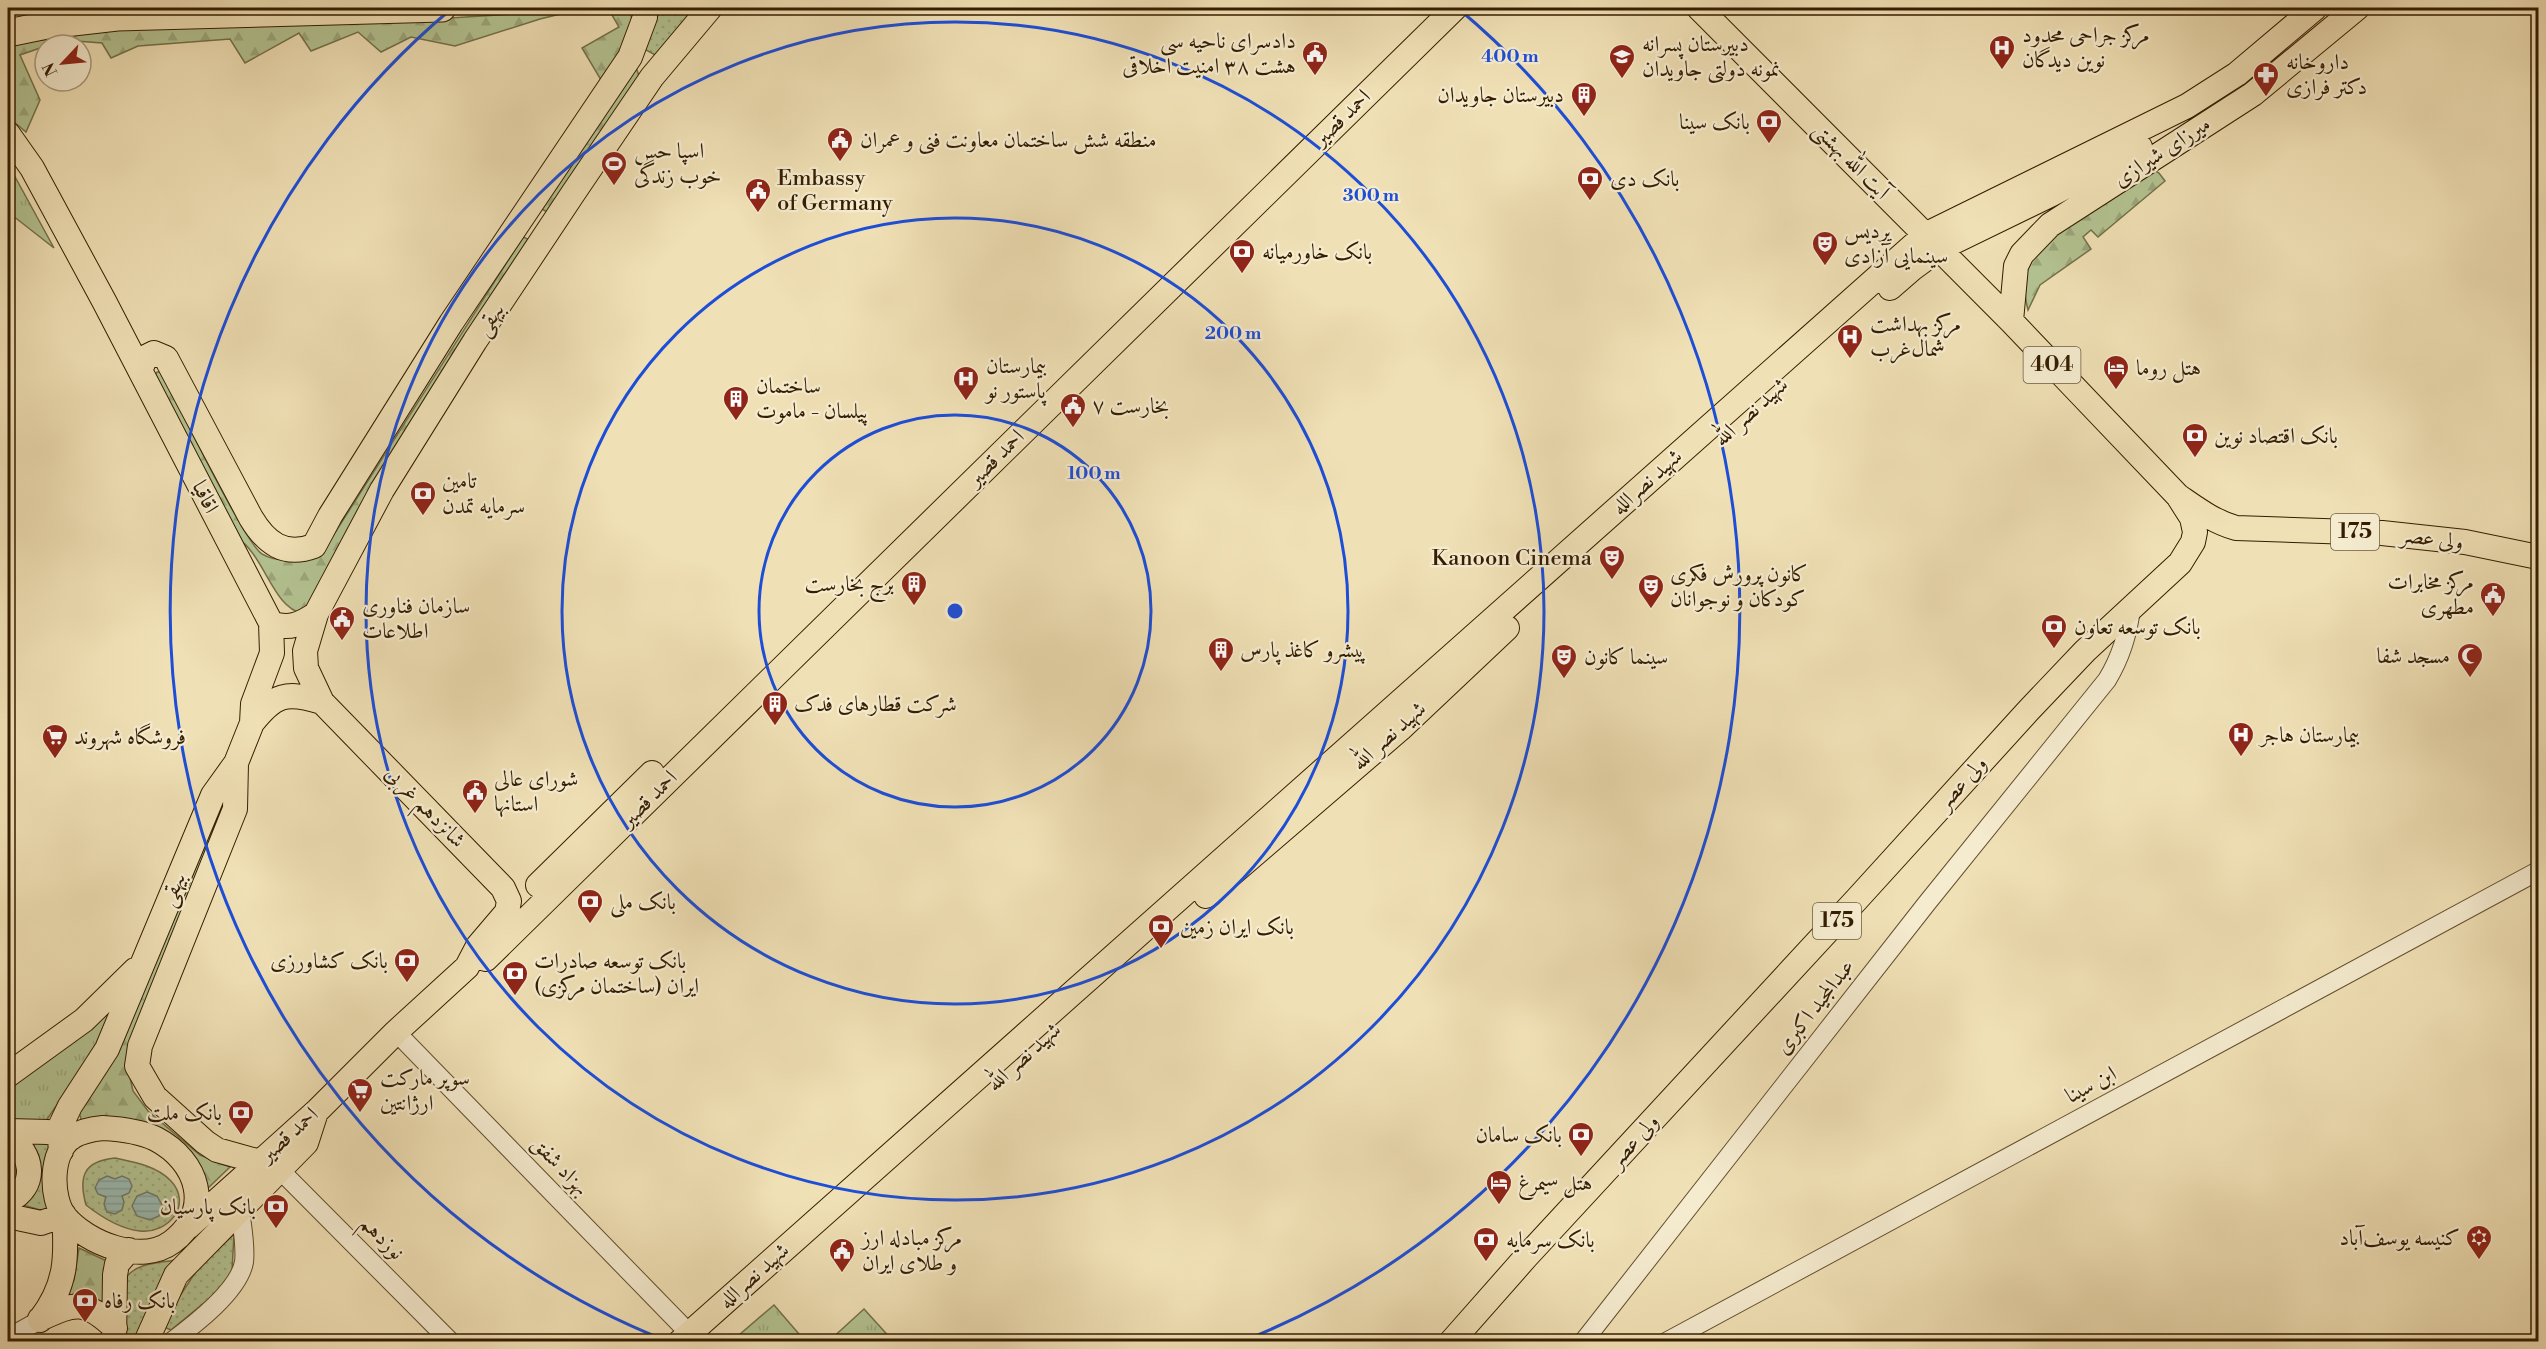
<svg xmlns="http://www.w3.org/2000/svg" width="2546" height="1349" font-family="'Libre Bodoni',Amiri,serif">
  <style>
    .grass { fill: url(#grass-dots); stroke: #747049; stroke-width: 1.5 }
    .forest { fill: url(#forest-firs); stroke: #747049; stroke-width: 1.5 }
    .park { fill: url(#park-tufts); stroke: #747049; stroke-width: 1.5 }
    .water { fill: url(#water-rules); stroke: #727c6b; stroke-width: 1.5 }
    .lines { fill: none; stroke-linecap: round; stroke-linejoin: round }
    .minor-casing { stroke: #634e2d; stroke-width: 20 }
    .major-casing { stroke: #341d00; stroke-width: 26 }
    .highway-casing { stroke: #341d00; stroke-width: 29 }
    .minor { stroke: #f5ebcf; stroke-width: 18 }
    .major { stroke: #f0e0b5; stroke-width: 24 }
    .highway { stroke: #f0e0b5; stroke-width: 27 }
    .ring { fill: none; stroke: #1d4ed8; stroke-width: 3 }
    .labels { text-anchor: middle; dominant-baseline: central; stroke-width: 4.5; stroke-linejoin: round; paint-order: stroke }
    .shield { fill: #f5ebcf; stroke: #6e5b3e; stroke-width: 1.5 }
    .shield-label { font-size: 21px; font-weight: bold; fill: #341d00 }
    .poi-label { font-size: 22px; fill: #341d00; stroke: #f5ebcf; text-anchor: start }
    .street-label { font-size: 22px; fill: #341d00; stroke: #f5ebcf }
    .centre { fill: #1d4ed8; stroke: #f5ebcf; stroke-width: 3 }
    .ring-label { font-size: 18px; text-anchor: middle; font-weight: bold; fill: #1d4ed8; stroke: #f5ebcf; stroke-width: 4.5; stroke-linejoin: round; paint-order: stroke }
  </style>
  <defs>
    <pattern id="grass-dots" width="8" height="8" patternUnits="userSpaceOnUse" patternTransform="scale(1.5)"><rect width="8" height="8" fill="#b4c392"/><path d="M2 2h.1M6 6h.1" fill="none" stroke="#9ba77c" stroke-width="1.8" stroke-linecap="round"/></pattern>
    <pattern id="forest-firs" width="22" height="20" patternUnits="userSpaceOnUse" patternTransform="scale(1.5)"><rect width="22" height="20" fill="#b4c392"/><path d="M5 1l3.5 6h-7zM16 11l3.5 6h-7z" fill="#9ba77c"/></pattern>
    <pattern id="park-tufts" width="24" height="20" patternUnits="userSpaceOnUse" patternTransform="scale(1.5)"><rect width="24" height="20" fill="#b4c392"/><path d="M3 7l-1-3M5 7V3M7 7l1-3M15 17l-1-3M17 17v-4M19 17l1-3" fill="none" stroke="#9ba77c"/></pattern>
    <pattern id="water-rules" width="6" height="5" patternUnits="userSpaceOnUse" patternTransform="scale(1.5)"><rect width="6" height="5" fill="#9bbcb3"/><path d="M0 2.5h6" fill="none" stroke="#86a198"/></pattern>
  </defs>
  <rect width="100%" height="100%" fill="#f0e0b5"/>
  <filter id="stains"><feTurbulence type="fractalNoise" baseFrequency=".00333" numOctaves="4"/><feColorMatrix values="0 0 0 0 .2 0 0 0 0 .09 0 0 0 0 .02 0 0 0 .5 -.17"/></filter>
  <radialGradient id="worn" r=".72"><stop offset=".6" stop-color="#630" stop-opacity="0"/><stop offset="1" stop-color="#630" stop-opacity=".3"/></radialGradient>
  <!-- grass -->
  <path class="grass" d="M661,8H699L661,58L644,49Z
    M27,1141L52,1145V1199L47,1212L23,1205Z
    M115,1158C134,1162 157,1166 171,1181C193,1205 168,1234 140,1231C121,1229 100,1216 86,1205C78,1176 84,1161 115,1158Z
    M234,1234L232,1271L227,1284L171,1330L166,1328L164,1320L199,1267Z
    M175,1260L139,1341L123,1342L126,1278C135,1263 160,1263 175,1260Z"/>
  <!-- forest -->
  <path class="forest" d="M546,8H585L540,19L455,46L411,37L381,52L358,32L311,51L299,33L245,63L230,39L138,46L111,58L102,43L76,41L65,45H45V50L43,47L20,55L40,100L26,132L8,117V45L122,28L401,21L514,14Z
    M608,8H628C642,30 615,65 604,85L582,48L619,27Z
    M632,69L637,70L639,76L547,212L540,208Z
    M2151,168L2159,173L2165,181L2098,237L2091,230L2083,237L2091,249L2040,285L2028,310C2025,298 2023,283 2027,269C2035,240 2123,185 2151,168Z
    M523,237L528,239L400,444L319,592L302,613C273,608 264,554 237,538L155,375L157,372H162C176,400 244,543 262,554C283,566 303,556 324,550Z
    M218,813L200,872L127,1064L133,1091L148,1111L200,1155L230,1167L207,1189L192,1163L83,1126L79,1112Z
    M79,1248L111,1263V1313L59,1303L74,1280Z"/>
  <!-- park -->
  <path class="park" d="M8,164L54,248L8,212Z
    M107,1012L113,1017L109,1027L46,1121L8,1126V1088L82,1035Z
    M774,1305L805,1341H732Z
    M864,1309L893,1341H829Z"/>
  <!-- water -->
  <path class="water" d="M107,1176L115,1179L122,1176L129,1179L132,1186L129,1193L122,1196L124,1202L122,1210L115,1214L107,1212L104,1204L106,1197L98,1194L95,1188L99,1180Z
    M147,1192L157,1196L162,1205L159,1216L150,1220L137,1216L132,1206L137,1196Z"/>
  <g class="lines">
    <defs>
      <path id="minor" d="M396,1032L689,1333
        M279,1169L451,1342
        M8,1338L40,1320
        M171,1342C194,1325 239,1291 244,1262C246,1246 242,1226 240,1210
        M1583,1342L1927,903L2107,680C2121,657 2128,635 2131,608
        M1666,1342L2538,871"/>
      <path id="major" d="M1699,8L2011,321L2178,496C2197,509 2214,522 2236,528L2382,533L2465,542L2538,557
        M8,134L32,168L104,301L271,623L272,653L253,704L252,723L236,763L213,795L107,1049L70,1106L59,1129L61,1151
        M1890,288L1913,268L1939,249L2052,194L2140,147
        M2011,321L2016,266L2022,254L2050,225L2253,94L2357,8
        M140,370L146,357L154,353L166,358L251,518C266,543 284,557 314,546L330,516L451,323L630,57L645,17
        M271,623C289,630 301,624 316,614
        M252,723C275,694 286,691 322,702
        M236,763L235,809L140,1046L137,1066L155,1097L205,1142L217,1150L260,1162
        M538,885L652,773
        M1206,896L1400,729L1507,628
        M486,959L1455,8
        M8,1075L84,1020L135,970
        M103,1128C120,1129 140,1131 156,1139C198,1161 214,1210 172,1242C141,1265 87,1243 65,1217C50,1198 50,1151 72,1137C81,1131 93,1129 103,1128Z
        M8,1131L48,1132L71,1138
        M8,1137C34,1153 38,1187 8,1201
        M8,1216L41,1223L64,1215
        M188,1227L317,1111L396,1032L467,967L478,946L507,912L509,901L503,888L322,702L306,668L305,651L316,614L382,490L475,341L574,192L652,77L710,8
        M40,1319C76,1302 85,1300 115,1328
        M40,1320C67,1285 67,1257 64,1215
        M114,1342L115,1275L117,1264L129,1250
        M146,1342L176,1275L306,1143L316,1112
        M680,1342L1925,235L2187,106L2237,74L2315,8
        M1451,1342L1526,1257L1858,898L2028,711L2085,651L2180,563L2193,542L2195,532L2192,518L2178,496"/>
      <path id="highway" d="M8,33L47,25L117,17L442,8"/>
    </defs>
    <!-- minor casing -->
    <use href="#minor" class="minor-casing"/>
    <!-- major casing -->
    <use href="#major" class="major-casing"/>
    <!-- highway casing -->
    <use href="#highway" class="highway-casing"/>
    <!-- minor -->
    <use href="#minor" class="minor"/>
    <!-- major -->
    <use href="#major" class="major"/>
    <!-- highway -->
    <use href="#highway" class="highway"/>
  </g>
  <!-- distance rings -->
  <g class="ring">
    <circle cx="955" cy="611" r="196"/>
    <circle cx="955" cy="611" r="393"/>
    <circle cx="955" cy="611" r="589"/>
    <path d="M667 1341A785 785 0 0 1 450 10M1460 10A785 785 0 0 1 1243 1341"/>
  </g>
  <!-- icons -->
  <defs>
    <symbol id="hospital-pin" viewBox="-11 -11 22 30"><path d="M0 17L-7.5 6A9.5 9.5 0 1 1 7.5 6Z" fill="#8f2418" stroke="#f5ebcf"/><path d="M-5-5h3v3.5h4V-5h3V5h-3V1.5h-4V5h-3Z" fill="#fff"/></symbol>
    <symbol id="civic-pin" viewBox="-11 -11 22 30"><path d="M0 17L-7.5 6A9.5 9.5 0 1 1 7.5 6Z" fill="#8f2418" stroke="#f5ebcf"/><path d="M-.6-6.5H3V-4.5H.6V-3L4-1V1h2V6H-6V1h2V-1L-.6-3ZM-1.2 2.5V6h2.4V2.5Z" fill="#fff"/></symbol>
    <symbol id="school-pin" viewBox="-11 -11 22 30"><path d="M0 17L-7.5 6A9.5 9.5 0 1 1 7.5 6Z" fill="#8f2418" stroke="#f5ebcf"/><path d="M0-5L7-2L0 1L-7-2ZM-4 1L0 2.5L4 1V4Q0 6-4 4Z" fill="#fff"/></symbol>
    <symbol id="pharmacy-pin" viewBox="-11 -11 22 30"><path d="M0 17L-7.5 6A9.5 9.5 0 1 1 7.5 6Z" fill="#8f2418" stroke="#f5ebcf"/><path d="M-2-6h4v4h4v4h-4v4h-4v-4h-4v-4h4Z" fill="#fff"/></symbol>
    <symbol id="building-pin" viewBox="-11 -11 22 30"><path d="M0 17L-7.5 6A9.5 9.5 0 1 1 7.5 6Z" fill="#8f2418" stroke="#f5ebcf"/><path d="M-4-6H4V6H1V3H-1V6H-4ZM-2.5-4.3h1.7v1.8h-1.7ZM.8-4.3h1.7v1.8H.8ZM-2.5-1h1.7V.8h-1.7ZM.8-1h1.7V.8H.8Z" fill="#fff"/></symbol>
    <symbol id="bank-pin" viewBox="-11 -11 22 30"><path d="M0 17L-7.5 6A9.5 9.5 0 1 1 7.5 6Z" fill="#8f2418" stroke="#f5ebcf"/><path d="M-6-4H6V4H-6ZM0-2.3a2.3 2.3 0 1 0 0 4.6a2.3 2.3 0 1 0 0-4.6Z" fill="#fff"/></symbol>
    <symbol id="stadium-pin" viewBox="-11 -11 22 30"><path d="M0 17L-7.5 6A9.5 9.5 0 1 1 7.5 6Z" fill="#8f2418" stroke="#f5ebcf"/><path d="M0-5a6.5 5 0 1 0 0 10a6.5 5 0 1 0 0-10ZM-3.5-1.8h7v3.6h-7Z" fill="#fff"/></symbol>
    <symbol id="theatre-pin" viewBox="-11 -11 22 30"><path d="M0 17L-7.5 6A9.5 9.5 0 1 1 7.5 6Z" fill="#8f2418" stroke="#f5ebcf"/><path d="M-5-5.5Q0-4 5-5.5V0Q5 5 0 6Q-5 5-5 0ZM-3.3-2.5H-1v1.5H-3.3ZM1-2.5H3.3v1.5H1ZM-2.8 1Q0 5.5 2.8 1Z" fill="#fff"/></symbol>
    <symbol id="hotel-pin" viewBox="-11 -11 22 30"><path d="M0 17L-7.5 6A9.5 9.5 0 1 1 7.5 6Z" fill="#8f2418" stroke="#f5ebcf"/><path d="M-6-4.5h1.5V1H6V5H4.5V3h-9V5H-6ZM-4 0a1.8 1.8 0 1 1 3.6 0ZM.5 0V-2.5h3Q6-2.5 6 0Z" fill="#fff"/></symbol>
    <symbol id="mosque-pin" viewBox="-11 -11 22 30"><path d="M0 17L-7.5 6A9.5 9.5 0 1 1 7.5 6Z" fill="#8f2418" stroke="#f5ebcf"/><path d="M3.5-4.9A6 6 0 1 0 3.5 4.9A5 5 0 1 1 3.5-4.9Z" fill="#fff"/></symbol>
    <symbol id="supermarket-pin" viewBox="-11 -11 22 30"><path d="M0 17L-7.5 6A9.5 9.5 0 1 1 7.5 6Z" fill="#8f2418" stroke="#f5ebcf"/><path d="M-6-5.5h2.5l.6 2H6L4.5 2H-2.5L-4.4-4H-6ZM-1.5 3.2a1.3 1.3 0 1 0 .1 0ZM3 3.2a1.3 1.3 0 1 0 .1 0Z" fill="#fff"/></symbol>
    <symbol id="synagogue-pin" viewBox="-11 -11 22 30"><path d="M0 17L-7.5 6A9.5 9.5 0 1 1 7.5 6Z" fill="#8f2418" stroke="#f5ebcf"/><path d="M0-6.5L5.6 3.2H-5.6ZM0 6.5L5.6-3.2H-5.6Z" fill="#fff"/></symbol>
  </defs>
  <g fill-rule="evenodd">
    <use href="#hospital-pin" x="1987" y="33" width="30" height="40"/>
    <use href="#civic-pin" x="1300" y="39" width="30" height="40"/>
    <use href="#school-pin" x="1607" y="42" width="30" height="40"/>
    <use href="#pharmacy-pin" x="2251" y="60" width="30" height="40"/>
    <use href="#building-pin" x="1569" y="80" width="30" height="40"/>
    <use href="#bank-pin" x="1754" y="107" width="30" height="40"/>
    <use href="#civic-pin" x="825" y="125" width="30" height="40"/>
    <use href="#stadium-pin" x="599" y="149" width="30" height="40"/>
    <use href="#bank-pin" x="1575" y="164" width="30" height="40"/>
    <use href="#civic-pin" x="743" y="176" width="30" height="40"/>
    <use href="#theatre-pin" x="1810" y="229" width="30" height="40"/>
    <use href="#bank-pin" x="1227" y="237" width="30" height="40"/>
    <use href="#hospital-pin" x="1835" y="322" width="30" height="40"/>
    <use href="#hotel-pin" x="2101" y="353" width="30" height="40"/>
    <use href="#hospital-pin" x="951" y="364" width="30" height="40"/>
    <use href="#building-pin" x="721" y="384" width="30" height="40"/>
    <use href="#civic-pin" x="1058" y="391" width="30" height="40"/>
    <use href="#bank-pin" x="2180" y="421" width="30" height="40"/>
    <use href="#bank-pin" x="408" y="479" width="30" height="40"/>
    <use href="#theatre-pin" x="1597" y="543" width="30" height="40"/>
    <use href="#building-pin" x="899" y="569" width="30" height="40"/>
    <use href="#theatre-pin" x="1636" y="572" width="30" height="40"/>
    <use href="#civic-pin" x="2478" y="580" width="30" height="40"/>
    <use href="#civic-pin" x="327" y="604" width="30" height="40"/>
    <use href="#bank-pin" x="2039" y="612" width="30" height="40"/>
    <use href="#building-pin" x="1206" y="635" width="30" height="40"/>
    <use href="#mosque-pin" x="2455" y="641" width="30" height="40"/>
    <use href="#theatre-pin" x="1549" y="642" width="30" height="40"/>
    <use href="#building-pin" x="760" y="689" width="30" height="40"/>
    <use href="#hospital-pin" x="2226" y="720" width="30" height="40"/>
    <use href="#supermarket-pin" x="40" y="722" width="30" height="40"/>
    <use href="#civic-pin" x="460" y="777" width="30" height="40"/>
    <use href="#bank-pin" x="575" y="887" width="30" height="40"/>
    <use href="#bank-pin" x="1146" y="912" width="30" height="40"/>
    <use href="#bank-pin" x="392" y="946" width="30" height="40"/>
    <use href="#bank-pin" x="500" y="959" width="30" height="40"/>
    <use href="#supermarket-pin" x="345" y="1076" width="30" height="40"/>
    <use href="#bank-pin" x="226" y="1098" width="30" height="40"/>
    <use href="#bank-pin" x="1566" y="1120" width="30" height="40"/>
    <use href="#hotel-pin" x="1484" y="1168" width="30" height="40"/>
    <use href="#bank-pin" x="261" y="1192" width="30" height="40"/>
    <use href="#synagogue-pin" x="2464" y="1223" width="30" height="40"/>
    <use href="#bank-pin" x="1471" y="1225" width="30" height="40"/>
    <use href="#civic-pin" x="827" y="1236" width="30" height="40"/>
    <use href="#bank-pin" x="70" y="1286" width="30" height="40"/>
  </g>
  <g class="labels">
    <!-- shield labels -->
    <g class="shield">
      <rect x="2023.5" y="347" width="57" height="36" rx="4.5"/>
      <rect x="2331" y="514" width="48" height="36" rx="4.5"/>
      <rect x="1813" y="903" width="48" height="36" rx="4.5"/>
    </g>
    <g class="shield-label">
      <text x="2052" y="365">404</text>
      <text x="2355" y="532">175</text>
      <text x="1837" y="921">175</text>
    </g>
    <!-- poi labels -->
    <g class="poi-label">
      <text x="2022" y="35">مرکز جراحی محدود<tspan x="2022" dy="25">نوین دیدگان</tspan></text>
      <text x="1296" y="41" text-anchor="end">دادسرای ناحیه سی<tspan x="1296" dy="25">هشت ۳۸ امنیت اخلاقی</tspan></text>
      <text x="1642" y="44">دبيرستان پسرانه<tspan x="1642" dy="25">نمونه دولتی جاويدان</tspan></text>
      <text x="2286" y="62">داروخانه<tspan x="2286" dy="25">دکتر فرازی</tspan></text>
      <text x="1564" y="95" text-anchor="end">دبیرستان جاویدان</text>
      <text x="1750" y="122" text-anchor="end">بانک سینا</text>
      <text x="860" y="140">منطقه شش ساختمان معاونت فنی و عمران</text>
      <text x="634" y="151">اسپا حس<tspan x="634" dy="25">خوب زندگی</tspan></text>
      <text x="777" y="178">Embassy<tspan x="777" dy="25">of Germany</tspan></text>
      <text x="1610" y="179">بانک دی</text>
      <text x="1844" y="231">پردیس<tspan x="1844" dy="25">سینمایی آزادی</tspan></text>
      <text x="1262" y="252">بانک خاورمیانه</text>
      <text x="1870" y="324">مرکز بهداشت<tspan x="1870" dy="25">شمال‌غرب</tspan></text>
      <text x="986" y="366">بیمارستان<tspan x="986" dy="25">پاستور نو</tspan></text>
      <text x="2136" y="368">هتل روما</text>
      <text x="756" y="386">ساختمان<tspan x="756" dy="25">پیلسان - ماموت</tspan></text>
      <text x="1092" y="406">بخارست ۷</text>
      <text x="2214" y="436">بانک اقتصاد نوین</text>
      <text x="442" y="481">تامین<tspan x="442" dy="25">سرمایه تمدن</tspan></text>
      <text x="1592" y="558" text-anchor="end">Kanoon Cinema</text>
      <text x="1670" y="574">کانون پرورش فکری<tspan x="1670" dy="25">کودکان و نوجوانان</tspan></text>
      <text x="2474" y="582" text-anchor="end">مرکز مخابرات<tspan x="2474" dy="25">مطهری</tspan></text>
      <text x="894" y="584" text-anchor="end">برج بخارست</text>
      <text x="362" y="606">سازمان فناوری<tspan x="362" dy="25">اطلاعات</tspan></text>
      <text x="2074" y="627">بانک توسعه تعاون</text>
      <text x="1240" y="650">پیشرو کاغذ پارس</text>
      <text x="2450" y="656" text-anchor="end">مسجد شفا</text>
      <text x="1584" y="657">سینما کانون</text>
      <text x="794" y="704">شرکت قطارهای فدک</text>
      <text x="2260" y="735">بیمارستان هاجر</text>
      <text x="74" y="737">فروشگاه شهروند</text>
      <text x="494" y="779">شورای عالی<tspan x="494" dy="25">استانها</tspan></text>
      <text x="610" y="902">بانک ملی</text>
      <text x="1180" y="927">بانک ایران زمین</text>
      <text x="388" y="961" text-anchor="end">بانک کشاورزی</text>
      <text x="534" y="961">بانک توسعه صادرات<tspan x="534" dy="25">ایران (ساختمان مرکزی)</tspan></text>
      <text x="380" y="1078">سوپر مارکت<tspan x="380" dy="25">ارژانتین</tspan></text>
      <text x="222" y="1113" text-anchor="end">بانک ملت</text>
      <text x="1562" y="1135" text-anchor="end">بانک سامان</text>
      <text x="1518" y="1183">هتل سیمرغ</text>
      <text x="256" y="1207" text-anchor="end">بانک پارسیان</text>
      <text x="862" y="1238">مركز مبادله ارز<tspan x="862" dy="25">و طلای ايران</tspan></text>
      <text x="2460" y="1238" text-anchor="end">کنیسه یوسف‌آباد</text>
      <text x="1506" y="1240">بانک سرمایه</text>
      <text x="104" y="1301">بانک رفاه</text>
    </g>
    <!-- street labels -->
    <g class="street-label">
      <text transform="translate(1342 118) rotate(-44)">احمد قصیر</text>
      <text transform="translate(2162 152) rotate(-33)">میرزای شیرازی</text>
      <text transform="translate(1851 161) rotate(45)">آیت الله بهشتی</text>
      <text transform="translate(490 319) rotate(-56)">بیهقی</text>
      <text transform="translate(1751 412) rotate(-42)">شهید نصر الله</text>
      <text transform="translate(996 458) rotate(-45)">احمد قصیر</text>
      <text transform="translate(1647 482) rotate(-42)">شهید نصرالله</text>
      <text transform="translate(205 497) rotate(63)">اقاقیا</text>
      <text transform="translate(2432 539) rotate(7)">ولی عصر</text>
      <text transform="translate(1389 736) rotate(-42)">شهید نصر الله</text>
      <text transform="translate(1962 783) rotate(-48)">ولی عصر</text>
      <text transform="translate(649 799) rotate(-45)">احمد قصیر</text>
      <text transform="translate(425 807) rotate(46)">شانزدهم غربی</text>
      <text transform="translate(173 889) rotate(-67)">بیهقی</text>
      <text transform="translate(1815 1007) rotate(-52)">عبدالمجید اکبری</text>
      <text transform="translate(1024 1057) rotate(-42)">شهید نصر الله</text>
      <text transform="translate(2091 1085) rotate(-28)">ابن سینا</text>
      <text transform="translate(289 1135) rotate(-42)">احمد قصیر</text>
      <text transform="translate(1634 1141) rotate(-48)">ولی عصر</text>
      <text transform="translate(560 1166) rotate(46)">بهزاد شفق</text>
      <text transform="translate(382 1238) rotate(45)">نوزدهم</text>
      <text transform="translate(754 1276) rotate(-42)">شهید نصرالله</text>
    </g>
  </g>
  <circle cx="955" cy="611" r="9" class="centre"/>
  <g class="ring-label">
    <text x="1510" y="62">400 m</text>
    <text x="1371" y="201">300 m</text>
    <text x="1233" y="339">200 m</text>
    <text x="1094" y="479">100 m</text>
  </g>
  <!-- margin -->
  <rect width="2546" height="1349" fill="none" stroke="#f0e0b5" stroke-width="30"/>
  <rect x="9" y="9" width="2528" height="1331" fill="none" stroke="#341d00" stroke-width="3"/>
  <rect x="15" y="15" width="2516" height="1319" fill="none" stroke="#341d00" stroke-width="1.5"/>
  <!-- north arrow -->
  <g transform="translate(63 63) rotate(244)"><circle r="28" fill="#f5ebcf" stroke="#a8997c" stroke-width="1.5"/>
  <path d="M0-4.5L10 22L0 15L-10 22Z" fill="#8f2418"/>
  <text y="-9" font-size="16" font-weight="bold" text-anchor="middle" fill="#341d00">N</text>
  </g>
  <rect width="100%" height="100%" filter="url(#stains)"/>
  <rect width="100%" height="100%" fill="url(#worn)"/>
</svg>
